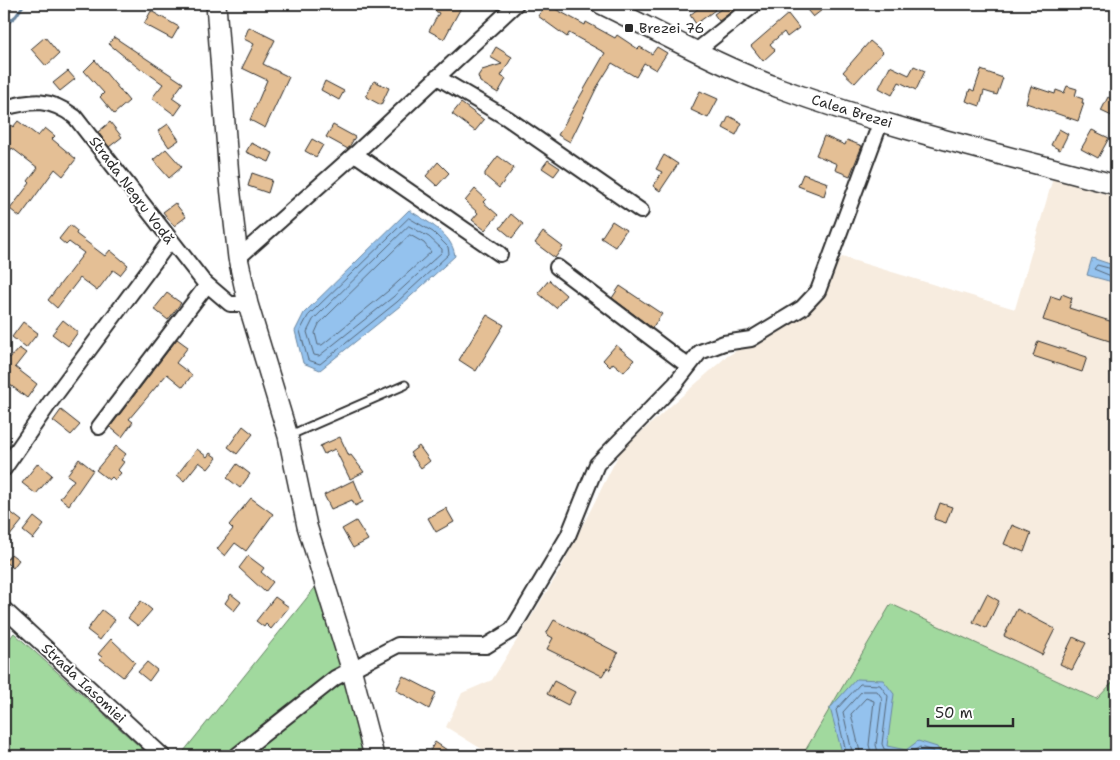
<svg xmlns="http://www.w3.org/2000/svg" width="1120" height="760" font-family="'Shantell Sans',sans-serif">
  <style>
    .built { fill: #f7ecdf }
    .green { fill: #a1d99e; stroke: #668264 }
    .water { fill: #94c2ee; stroke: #6a86a0 }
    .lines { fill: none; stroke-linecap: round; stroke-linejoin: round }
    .shore { stroke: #556779; stroke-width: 1 }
    .stream { stroke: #6a86a0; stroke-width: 3 }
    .building { fill: #e4bf95; stroke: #2b2b2b }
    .lane-casing { stroke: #2b2b2b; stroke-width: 11 }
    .street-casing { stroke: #2b2b2b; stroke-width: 18 }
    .secondary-casing { stroke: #2b2b2b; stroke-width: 22 }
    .lane { stroke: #fff; stroke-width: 7 }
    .street { stroke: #fff; stroke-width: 14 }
    .secondary { stroke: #fff; stroke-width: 19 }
    .poi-dot { fill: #2b2b2b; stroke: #fff; stroke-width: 2 }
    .labels { text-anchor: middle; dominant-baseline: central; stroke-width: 4; stroke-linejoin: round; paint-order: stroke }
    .poi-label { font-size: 14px; fill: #2b2b2b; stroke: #fff; text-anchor: start }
    .street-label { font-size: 14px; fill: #2b2b2b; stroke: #fff }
  </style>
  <rect width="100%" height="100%" fill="#fff"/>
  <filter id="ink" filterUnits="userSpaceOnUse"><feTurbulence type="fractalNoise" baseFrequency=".02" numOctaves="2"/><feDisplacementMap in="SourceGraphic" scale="10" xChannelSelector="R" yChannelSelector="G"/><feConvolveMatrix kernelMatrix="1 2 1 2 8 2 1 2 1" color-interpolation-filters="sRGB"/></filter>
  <g filter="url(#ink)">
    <!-- built -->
    <path class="built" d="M1053,178L1116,197V673L1112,683L1098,699L891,604L802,756H493L446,727L462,693L492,680L559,572L621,450L726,357L789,319L842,257L1015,309Z"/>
    <!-- green -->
    <path class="green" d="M318,584L362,743L394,756H180Z
      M891,604L1097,699L1112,683L1116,673V756H802Z
      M14,633L150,756H4V646Z"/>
    <!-- water -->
    <path class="water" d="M409,210C427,222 452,233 455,256L400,306L320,370L303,363L295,331L304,313Z
      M1092,258L1116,266V283L1087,275Z
      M856,679L883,680L894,694L887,746L906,750L918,741L937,747L942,756H843L830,708Z"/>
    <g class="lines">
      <!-- shore -->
      <path class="shore" d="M409,218L433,232L448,247L449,254L397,302L320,364L308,360L300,331L308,316Z
        M409,226L429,237L442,249V252L393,297L319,356L314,355L307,332L313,320Z
        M410,235L424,243L431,252L388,291L322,345H318L315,333L319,324Z
        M1116,270L1097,265L1094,269L1116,278
        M847,756L836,710L860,684L880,685L888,696L882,744L884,749L906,755L920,747L933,751L937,756
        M853,756L843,712L862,691H877L882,698L876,745L878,752L884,756
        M861,756L851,714L866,698L874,701L869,745L872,756"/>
      <!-- stream -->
      <path class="stream" d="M4,26L16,16L24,4"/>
    </g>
    <!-- building -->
    <path class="building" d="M439,4H463L444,39L429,31L439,13L435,11Z
      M546,4L585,25L586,22L615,38L617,35L638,49L640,47L652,54L657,47L667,53L656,70L644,63L636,77L612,63L597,87L570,142L558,135L605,53L569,33L567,37L538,16Z
      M704,4H710L715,10L696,24L690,15Z
      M728,4L735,9L719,21L714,14Z
      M802,4H817L822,10L813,17Z
      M151,11L179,27L172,39L144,24Z
      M788,14L799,28L787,37L784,32L770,44L775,50L763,61L751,46Z
      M249,27L275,40L263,64L289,77L265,128L250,120L267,80L242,68L254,44L244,39Z
      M45,37L59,54L46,66L31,49Z
      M114,37L183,83L172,98L182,105L175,115L152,98L163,84L142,69L141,70L109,44Z
      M870,41L883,52L855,83L843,72Z
      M496,47L512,57L501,76L506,79L498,93L480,82L478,76L482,70L502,64L490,57Z
      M95,60L129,101L114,114L100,97L104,93L84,71Z
      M890,66L909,75L914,66L925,71L916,90L899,82L892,95L879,88Z
      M981,70L1003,78L997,95L984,91L980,106L966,101L970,89L974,91Z
      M68,71L75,79L60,91L53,83Z
      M325,81L344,91L339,100L321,90Z
      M374,81L389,88L381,105L366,97Z
      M1031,86L1055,94L1056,90L1064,93L1067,86L1077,89L1075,96L1083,99L1082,103H1084L1078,121L1026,103Z
      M700,91L718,99L708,118L691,110Z
      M1108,97L1116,102V118L1101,111Z
      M461,103L484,120L475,131L452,114Z
      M729,116L742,123L736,135L723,128Z
      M4,120L13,127L18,121L38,136L45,128L55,136L52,139L76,159L63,176L55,169L20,217L10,209L30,183L28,181L38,168L12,148L4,159Z
      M110,122L122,137L109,147L98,132Z
      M168,124L179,140L169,147L158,131Z
      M333,125L355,137L348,149L326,137Z
      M1059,129L1068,134L1060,150L1051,145Z
      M1092,130L1109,138L1098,158L1081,149Z
      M824,136L845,145L847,140L862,146L850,176L835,170L837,164L816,155Z
      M312,139L323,145L316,157L305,151Z
      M251,143L273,153L269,162L246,152Z
      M166,149L182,167L169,178L153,160Z
      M664,155L678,164L660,191L653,186L662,172L656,169Z
      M498,156L514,168L499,188L485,176V173Z
      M548,160L560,168L554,176L542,168Z
      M438,162L449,173L437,186L426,176Z
      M252,173L272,180L268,193L248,186Z
      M803,174L828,183L824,196L798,186Z
      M475,189L486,199L483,202L498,215L485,230L472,220L478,213L465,201Z
      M175,203L186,217L174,226L163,212Z
      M511,214L523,224L512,238L500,228Z
      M612,221L626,230L615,247L601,238Z
      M70,225L77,231L76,234L105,256L110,250L128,265L120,275L113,270L97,291L80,278L57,308L48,300L84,253L69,242L66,245L59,239Z
      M543,232L563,247L555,258L535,243Z
      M549,280L566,295L556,308L538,293Z
      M620,286L662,314L652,328L612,298Z
      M167,293L181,303L168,320L154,309Z
      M1062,294L1072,298L1069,308L1116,323V343L1043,320L1051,296L1060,299Z
      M487,315L504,325L476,371L459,360Z
      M63,320L78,332L68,346L52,334Z
      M23,322L38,333L26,348L12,337Z
      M177,339L188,347L176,363L192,375L183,387L167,374L129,419L133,422L122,437L110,427Z
      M1038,341L1087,357L1082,372L1033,356Z
      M616,345L634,360L624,372L613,363L610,367L603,360Z
      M19,348L26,353L15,367L37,384L27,398L4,380V353L10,358Z
      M61,410L80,425L71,435L53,421Z
      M243,426L253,434L237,454L228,447Z
      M340,437L349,456L351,455L364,472L350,479L335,449L324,454L320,446Z
      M116,446L126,454L121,460L124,462L118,470L121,473L115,480L112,477L109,480L96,470Z
      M419,446L430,461L421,468L410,453Z
      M197,449L207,457L210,453L217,458L208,469L199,462L184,481L177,475Z
      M79,459L93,470L69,505L60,498L74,480L67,475Z
      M38,463L52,475L36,494L22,483Z
      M237,464L250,474L240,488L227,478Z
      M354,480L363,502L355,506L352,500L331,509L324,495Z
      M251,498L273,514L246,551L235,543L225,556L217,549L233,529L229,525Z
      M940,503L952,507L946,523L934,519Z
      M446,508L454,522L436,532L428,518Z
      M9,511L22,521L4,543V517Z
      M34,517L44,525L33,539L23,531Z
      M356,521L368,540L353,548L342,529Z
      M1012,525L1031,533L1024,552L1004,544Z
      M11,554L19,560L13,568L5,562Z
      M248,556L264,568L261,572L273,582L265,592L239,568Z
      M231,594L241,602L234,611L225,603Z
      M987,594L999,601L986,628L973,622Z
      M275,597L289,607L271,629L266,624L264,627L256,621Z
      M141,601L152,610L138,626L128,618Z
      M1017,609L1055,629L1042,655L1004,636Z
      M102,610L115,620L100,640L87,630Z
      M554,620L618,653L610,670L607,668L602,676L547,649L553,638L546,634Z
      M1073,637L1086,643L1072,670L1060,664Z
      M111,639L135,662L123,677L100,659L102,657L98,654Z
      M147,662L157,670L149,681L138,672Z
      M403,676L436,693L429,709L396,690Z
      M554,681L575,692L568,705L547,694Z
      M435,742L447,750L459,756H427Z"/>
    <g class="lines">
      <defs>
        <path id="lane" d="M4,9L8,4
          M288,436L405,385"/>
        <path id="street" d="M696,51L755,4
          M437,77L507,118L641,211
          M4,108C33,100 50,98 75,117L203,281L230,304H248
          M355,154L500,254
          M238,258L355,154L516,4
          M557,267L688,366
          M99,427L207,285
          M4,469L51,401L170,241
          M4,609L163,756
          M236,756L335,678L398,645L486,646L512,630L568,536L597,464L675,384L700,352L724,343L751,339L802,308L818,291L881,121"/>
        <path id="secondary" d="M216,4L229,177L238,258L248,304L288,436L307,526L351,668L374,756
          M601,4C661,33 720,66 782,89C891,129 1005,155 1116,185"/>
      </defs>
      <!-- lane casing -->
      <use href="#lane" class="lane-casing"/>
      <!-- street casing -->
      <use href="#street" class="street-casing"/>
      <!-- secondary casing -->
      <use href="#secondary" class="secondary-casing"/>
      <!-- lane -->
      <use href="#lane" class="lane"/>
      <!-- street -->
      <use href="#street" class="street"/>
      <!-- secondary -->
      <use href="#secondary" class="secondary"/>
    </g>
  </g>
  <!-- markers -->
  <rect class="poi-dot" x="624" y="23" width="10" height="10" rx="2.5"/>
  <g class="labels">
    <!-- poi labels -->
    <g class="poi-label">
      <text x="639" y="28">Brezei 76</text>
    </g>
    <!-- street labels -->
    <g class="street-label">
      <text transform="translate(852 111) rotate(17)">Calea Brezei</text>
      <text transform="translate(132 190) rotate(53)">Strada Negru Vodă</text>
      <text transform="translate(84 683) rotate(43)">Strada Iasomiei</text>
    </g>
  </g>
  <!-- margin -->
  <rect width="1120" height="760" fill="none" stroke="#fff" stroke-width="20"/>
  <rect x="10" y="10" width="1100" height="740" fill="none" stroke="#2b2b2b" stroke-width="2" filter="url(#ink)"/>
  <!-- scale -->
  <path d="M928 718v8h85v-8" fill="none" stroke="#2b2b2b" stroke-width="2.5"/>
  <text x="935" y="718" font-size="15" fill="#2b2b2b" stroke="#ffffff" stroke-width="4" paint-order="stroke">50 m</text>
</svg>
